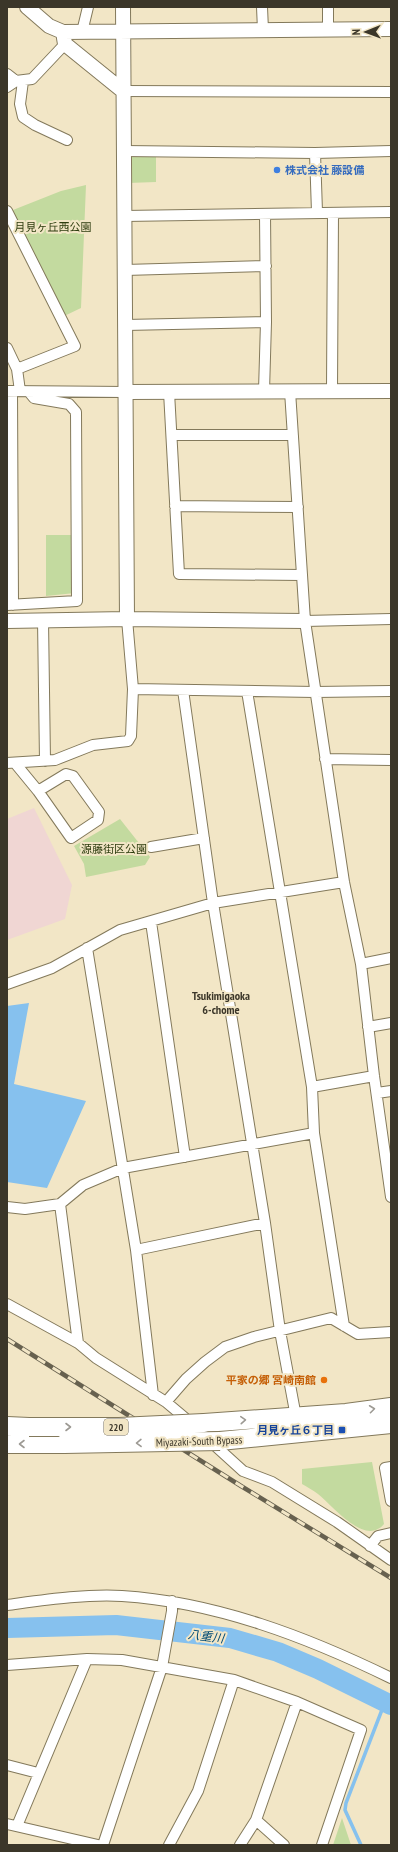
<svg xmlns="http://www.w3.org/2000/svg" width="398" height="1852" font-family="'PT Sans Narrow','Noto Sans JP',sans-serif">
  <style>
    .education { fill: #f0d6d3 }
    .green { fill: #c3da9f }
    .water { fill: #86c1ee }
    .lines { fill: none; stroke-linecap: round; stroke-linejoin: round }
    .stream { stroke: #86c1ee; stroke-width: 3.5 }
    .river { stroke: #86c1ee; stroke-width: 20 }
    .street-casing { stroke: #83795b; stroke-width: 12 }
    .secondary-casing { stroke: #83795b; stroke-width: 16 }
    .highway-casing { stroke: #83795b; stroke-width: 20 }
    .street { stroke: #fff; stroke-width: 10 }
    .secondary { stroke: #fff; stroke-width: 14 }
    .highway { stroke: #fff; stroke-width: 18 }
    .rail-casing { stroke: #67614f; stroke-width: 4.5 }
    .rail { stroke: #f2e6c6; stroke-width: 3; stroke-dasharray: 9; stroke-linecap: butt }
    .highway-bridge-casing { stroke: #83795b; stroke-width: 20; stroke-linecap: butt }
    .highway-bridge { stroke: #fff; stroke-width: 18 }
    .oneway { stroke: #9d9a94 }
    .shop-dot { fill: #3f7fe0; stroke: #f2e6c6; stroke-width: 1.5 }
    .food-dot { fill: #e8710a; stroke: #f2e6c6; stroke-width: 1.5 }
    .transit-dot { fill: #1a4fb4; stroke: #f2e6c6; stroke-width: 1.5 }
    .labels { text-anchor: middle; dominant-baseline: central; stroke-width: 4; stroke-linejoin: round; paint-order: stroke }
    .shield { fill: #f2e6c6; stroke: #726b58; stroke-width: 1 }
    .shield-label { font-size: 10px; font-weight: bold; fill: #3b3629 }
    .shop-label { font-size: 11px; font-weight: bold; fill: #366cbe; stroke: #f2e6c6; text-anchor: start }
    .park-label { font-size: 11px; fill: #2e3d0f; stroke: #f2e6c6 }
    .food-label { font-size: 11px; font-weight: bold; fill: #c56008; stroke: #f2e6c6; text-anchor: end }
    .transit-label { font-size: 11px; font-weight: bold; fill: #164399; stroke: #f2e6c6; text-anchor: end }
    .street-label { font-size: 11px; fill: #3b3629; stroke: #f2e6c6 }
    .neighbourhood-label { font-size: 12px; font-weight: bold; fill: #3b3629; stroke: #f2e6c6 }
    .water-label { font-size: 12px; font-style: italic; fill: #004b75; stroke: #f2e6c6 }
  </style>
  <rect width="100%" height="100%" fill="#f2e6c6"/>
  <!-- education -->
  <path class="education" d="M34,808L72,885L65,919L7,940V819Z"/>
  <!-- green -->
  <path class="green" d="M156,156V182L128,183V157Z
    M86,185L81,308L60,318L13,210L61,191Z
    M46,535H74L75,593L46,596Z
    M120,819L150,857L145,865L86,877L84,864L74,846Z
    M372,1462L384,1524C365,1547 333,1506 318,1494C313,1490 307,1487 302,1484V1469Z
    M342,1818L351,1845H333Z"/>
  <!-- water -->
  <path class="water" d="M29,1003L14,1084L86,1101L47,1188L7,1182V1006Z"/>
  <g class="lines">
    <!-- stream -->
    <path class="stream" d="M361,1845L345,1810L346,1803L385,1702"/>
    <!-- river -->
    <path class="river" d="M7,1628L116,1625L230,1638L278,1652L318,1669L391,1705"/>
    <defs>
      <path id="street" d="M262,7L263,30
        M328,7V29
        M82,32L88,7
        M7,74L16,81L32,79L65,44
        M23,81L20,104L23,117L35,125L67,140
        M7,87L16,81
        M123,91L391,92
        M124,151L315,153L391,151
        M315,153L317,212
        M7,211L75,346L17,369
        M124,216L391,212
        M125,270L266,266
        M125,325L266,322
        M7,348L17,369L20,391
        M7,391L126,392
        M12,391L13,605
        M264,391L266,322L265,214
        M290,391L305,621L344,882L361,964L374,1076L391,1197
        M332,391L333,213
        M169,392L179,574L302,575
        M172,435H293
        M175,506L298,507
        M7,605L77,601L76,412L69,404L34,398L29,392
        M43,620L45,761
        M305,621L391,619
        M133,689L315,692L391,691
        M183,690L213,903L265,1223L280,1331L296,1417
        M247,691L312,1087L314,1133L344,1326
        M325,759L391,760
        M7,763L55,760L93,745L128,741L131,736L133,689L127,619
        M15,763L38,791L71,838L98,820L99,812L73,776L66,774L38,791
        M151,847L204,838
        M151,922L185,1157
        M87,948L136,1250L153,1395
        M361,964L391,958
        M7,984L52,968L120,930L213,903L344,882
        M368,1027L391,1023
        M312,1087L374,1076
        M377,1093L391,1091
        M60,1204L78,1343
        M7,1207L25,1209L60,1204L83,1185L123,1168L314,1133
        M136,1250L265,1223
        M7,1304L78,1343L96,1358L166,1402L191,1423
        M166,1402L186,1379L205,1362L225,1347L254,1337L331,1318L358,1334L391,1332
        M210,1441L243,1471L272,1482L337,1522L391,1560
        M391,1467L385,1468L391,1501
        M370,1546L378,1536L391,1533
        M7,1605C45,1600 84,1594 122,1596C216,1602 307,1637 391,1678
        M7,1665L87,1659L122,1660L234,1680L297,1702L361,1730L322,1845
        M7,1765L38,1773
        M256,1820L284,1845
        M7,1824L98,1845
        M17,1826L87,1659
        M103,1845L162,1667L172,1611V1601
        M169,1845L198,1791L234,1680
        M240,1845L256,1820L297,1702"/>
      <path id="secondary" d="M27,7L49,26L63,32L391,29
        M123,7L127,619
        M63,32L65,44L123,91
        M126,392L391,391
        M7,621L127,619L305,621"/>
      <path id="highway" d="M204,1423L346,1413L391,1407
        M7,1426L29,1427
        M220,1441L391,1424
        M7,1444H64"/>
    </defs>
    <!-- street casing -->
    <use href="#street" class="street-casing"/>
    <!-- secondary casing -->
    <use href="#secondary" class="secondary-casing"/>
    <!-- highway casing -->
    <use href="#highway" class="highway-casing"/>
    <!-- street -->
    <use href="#street" class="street"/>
    <!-- secondary -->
    <use href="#secondary" class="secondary"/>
    <!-- highway -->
    <use href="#highway" class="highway"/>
    <defs>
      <path id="rail" d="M7,1339L241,1486L391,1578"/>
    </defs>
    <!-- rail casing -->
    <use href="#rail" class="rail-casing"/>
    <!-- rail -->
    <use href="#rail" class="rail"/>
    <defs>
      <path id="highway-bridge" d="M29,1427H119L204,1423
        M64,1444L220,1441"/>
    </defs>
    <!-- highway-bridge casing -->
    <use href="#highway-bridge" class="highway-bridge-casing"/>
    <!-- highway-bridge -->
    <use href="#highway-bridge" class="highway-bridge"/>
  </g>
  <!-- one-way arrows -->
  <defs><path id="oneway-chevron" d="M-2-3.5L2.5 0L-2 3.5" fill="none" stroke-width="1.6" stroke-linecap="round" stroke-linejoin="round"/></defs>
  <g class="oneway">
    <use href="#oneway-chevron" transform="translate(372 1409) rotate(-7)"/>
    <use href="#oneway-chevron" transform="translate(243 1420) rotate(-4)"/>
    <use href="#oneway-chevron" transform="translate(68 1427)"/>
    <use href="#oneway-chevron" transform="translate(139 1443) rotate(179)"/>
    <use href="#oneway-chevron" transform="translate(22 1444) rotate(-180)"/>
  </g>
  <!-- markers -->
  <circle class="shop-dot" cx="277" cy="170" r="4"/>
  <circle class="food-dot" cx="324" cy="1380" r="4"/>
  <rect class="transit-dot" x="338" y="1426" width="8" height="8" rx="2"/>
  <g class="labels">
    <!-- shield labels -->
    <rect class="shield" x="104" y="1419" width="24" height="16" rx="3"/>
    <g class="shield-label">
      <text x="116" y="1427">220</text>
    </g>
    <!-- shop labels -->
    <g class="shop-label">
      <text x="285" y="170">株式会社 藤設備</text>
    </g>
    <!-- park labels -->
    <g class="park-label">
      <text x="53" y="227">月見ヶ丘西公園</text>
      <text x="114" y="849">源藤街区公園</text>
    </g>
    <!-- food labels -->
    <g class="food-label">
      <text x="316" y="1380">平家の郷 宮崎南館</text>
    </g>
    <!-- transit labels -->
    <g class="transit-label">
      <text x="334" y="1430">月見ヶ丘６丁目</text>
    </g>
    <!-- street labels -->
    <g class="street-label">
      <text transform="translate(199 1441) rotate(-2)">Miyazaki-South Bypass</text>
    </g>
    <!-- neighbourhood labels -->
    <g class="neighbourhood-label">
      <text x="221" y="995">Tsukimigaoka<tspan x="221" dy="14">6-chome</tspan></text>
    </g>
    <!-- water labels -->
    <g class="water-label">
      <text transform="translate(206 1636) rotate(7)">八重川</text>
    </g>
  </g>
  <!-- border -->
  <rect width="398" height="1852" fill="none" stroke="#3b3629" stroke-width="16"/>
  <!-- north arrow -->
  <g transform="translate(366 32) rotate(269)" stroke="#f2e6c6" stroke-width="3" paint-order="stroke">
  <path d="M0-3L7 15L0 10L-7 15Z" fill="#3b3629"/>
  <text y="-6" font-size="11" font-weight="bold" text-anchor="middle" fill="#3b3629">N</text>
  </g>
</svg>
